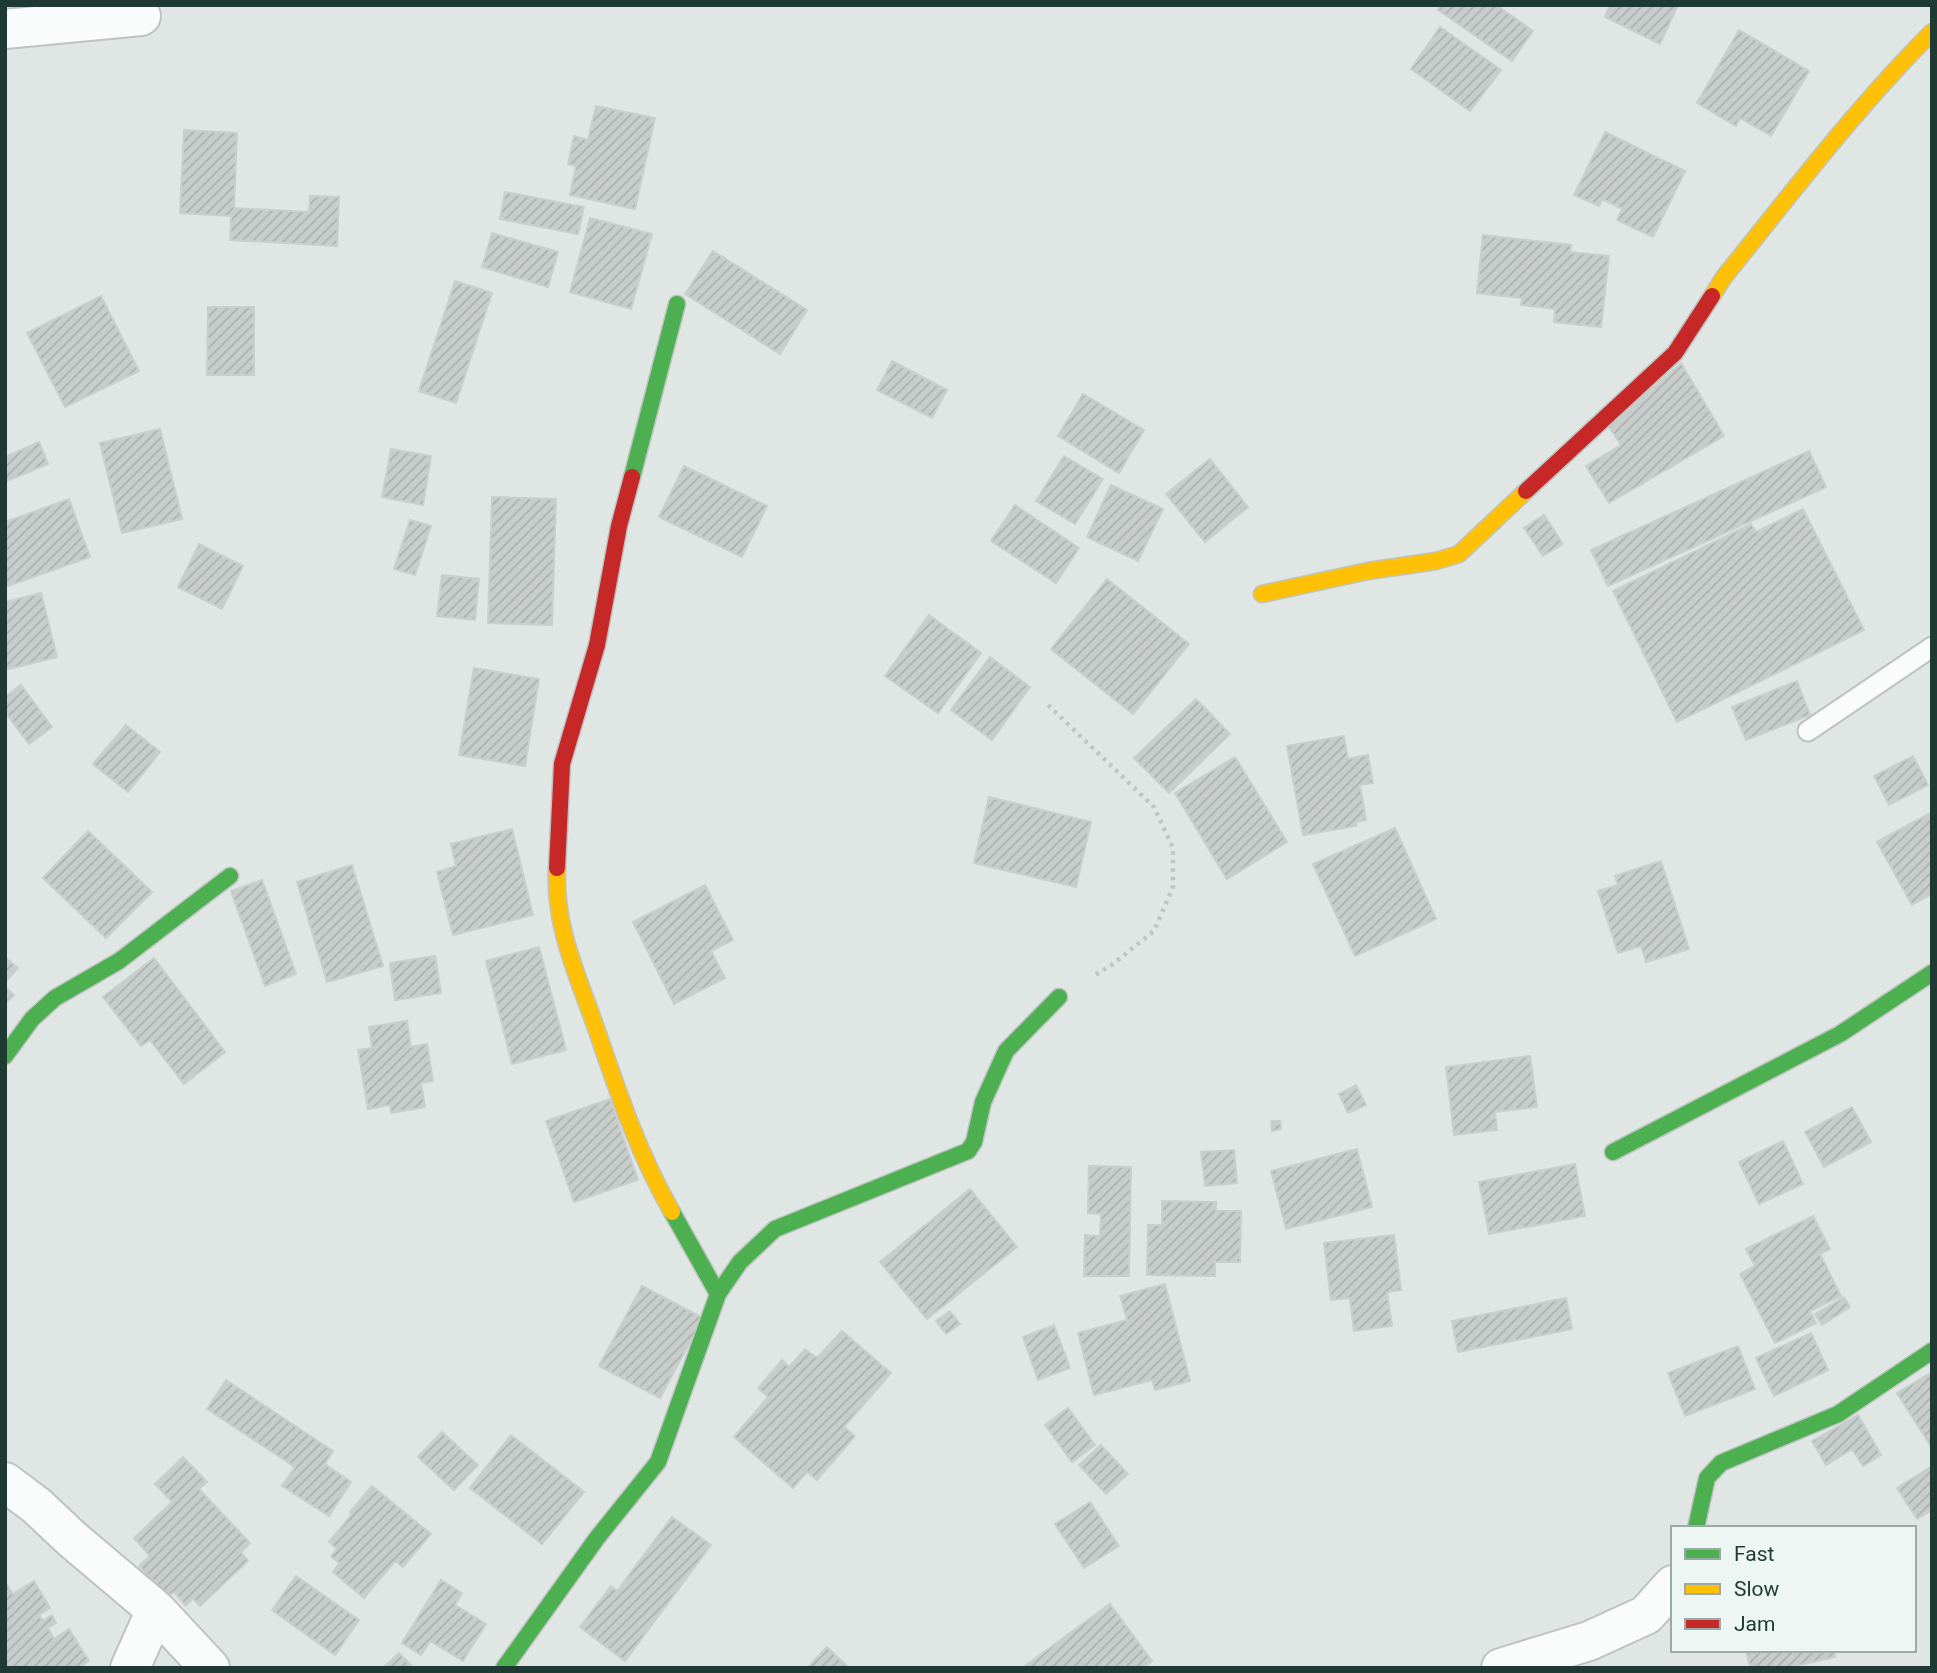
<svg xmlns="http://www.w3.org/2000/svg" width="1937" height="1673" font-family="Roboto,sans-serif">
  <style>
    .building { fill: url(#building-hatch); stroke: #c9cfcd; stroke-width: 2 }
    .lines { fill: none; stroke-linecap: round; stroke-linejoin: round }
    .lane-casing { stroke: #bdc3c1; stroke-width: 23 }
    .street-casing { stroke: #bdc3c1; stroke-width: 42 }
    .fast-casing { stroke: #bdc4c1; stroke-width: 19 }
    .slow-casing { stroke: #bdc4c1; stroke-width: 19 }
    .jam-casing { stroke: #bdc4c1; stroke-width: 19 }
    .path { stroke: #bec7c5; stroke-width: 4.5; stroke-dasharray: 3.5 5; stroke-linecap: butt }
    .lane { stroke: #fafbfb; stroke-width: 19 }
    .street { stroke: #fafbfb; stroke-width: 38 }
    .fast { stroke: #4caf50; stroke-width: 16 }
    .slow { stroke: #ffc107; stroke-width: 16 }
    .jam { stroke: #c62828; stroke-width: 16 }
  </style>
  <defs>
    <pattern id="building-hatch" width="6" height="6" patternUnits="userSpaceOnUse" patternTransform="scale(1.75)"><rect width="6" height="6" fill="#c8cdcb"/><path d="M-1 1l2-2M0 6l6-6M5 7l2-2" fill="none" stroke="#abb1af"/></pattern>
  </defs>
  <rect width="100%" height="100%" fill="#e0e6e4"/>
  <!-- building -->
  <path class="building" d="M1441,5H1496L1533,31L1512,61L1438,10Z
    M1610,5H1678L1660,44L1605,17Z
    M1440,27L1501,70L1470,111L1411,69Z
    M1739,30L1809,71L1771,136L1740,118L1736,126L1697,103Z
    M596,106L655,118L635,209L570,195L576,166L568,164L574,136L588,140Z
    M184,130L237,133L234,208L309,212L310,196L339,197L337,246L230,240L231,216L180,213Z
    M1605,132L1685,171L1653,237L1617,220L1622,209L1602,199L1599,206L1574,195Z
    M505,192L584,207L578,234L500,219Z
    M590,218L652,234L631,309L570,292Z
    M492,233L558,252L548,287L482,267Z
    M1483,235L1571,245L1570,252L1609,256L1601,327L1554,322L1555,309L1521,305L1522,298L1477,293Z
    M713,251L807,310L780,354L685,294Z
    M455,281L492,293L456,403L419,391Z
    M101,296L139,371L65,407L27,333Z
    M208,307H254V375H207Z
    M892,361L947,390L932,418L877,390Z
    M1681,363L1724,436L1609,503L1586,466L1621,445L1609,427Z
    M1083,394L1144,430L1119,473L1058,436Z
    M160,429L182,519L122,533L100,443Z
    M39,442L48,464L5,482V457Z
    M391,449L431,456L423,505L382,497Z
    M1809,451L1826,487L1608,586L1591,550Z
    M1064,456L1103,479L1075,524L1036,501Z
    M1210,459L1248,507L1205,542L1166,494Z
    M684,466L767,506L742,557L659,517Z
    M1111,485L1163,509L1138,561L1087,537Z
    M492,497L556,499L552,625L488,623Z
    M69,499L90,557L5,587V522Z
    M1015,505L1079,548L1056,583L991,541Z
    M1803,509L1864,630L1677,722L1613,591L1751,524L1756,532Z
    M1544,515L1563,544L1543,556L1524,528Z
    M410,520L431,526L415,575L394,569Z
    M199,544L243,566L222,609L178,587Z
    M442,575L479,579L475,620L437,616Z
    M1107,579L1189,644L1133,714L1051,649Z
    M41,593L57,657L5,670V602Z
    M929,615L981,653L938,713L885,676Z
    M990,657L1030,687L992,740L951,710Z
    M474,668L539,679L525,766L459,755Z
    M1797,681L1810,715L1746,740L1732,707Z
    M21,685L52,727L29,744L5,712V697Z
    M1196,699L1230,734L1169,793L1134,758Z
    M126,725L160,752L128,792L93,764Z
    M1344,736L1348,759L1368,755L1373,783L1360,785L1366,820L1356,822V826L1303,835L1287,746Z
    M1913,756L1928,785L1889,805L1874,776Z
    M1235,757L1287,842L1227,879L1175,793Z
    M989,797L1091,822L1076,887L974,863Z
    M1932,812V894L1912,905L1877,842Z
    M1395,828L1436,919L1355,956L1313,864Z
    M512,829L533,915L453,935L437,872L456,866L451,844Z
    M88,831L152,892L106,938L43,878Z
    M1661,861L1689,949L1646,962L1641,946L1618,953L1598,891L1618,885L1615,876Z
    M352,865L383,966L327,982L297,882Z
    M262,880L296,974L265,986L231,891Z
    M705,885L733,940L711,951L725,978L674,1004L633,922Z
    M539,947L566,1050L512,1064L486,961Z
    M435,956L441,993L395,1000L390,963Z
    M5,957L18,968L5,982Z
    M154,958L225,1052L184,1084L150,1040L141,1046L103,997Z
    M5,987L14,995L5,1004Z
    M407,1021L411,1047L427,1044L433,1081L421,1083L425,1107L391,1113L390,1105L368,1109L358,1050L372,1048L369,1027Z
    M1530,1056L1537,1107L1495,1112L1497,1130L1454,1135L1446,1067Z
    M1356,1085L1366,1105L1348,1113L1339,1094Z
    M610,1099L638,1180L574,1202L546,1121Z
    M1852,1107L1871,1142L1824,1167L1805,1132Z
    M1271,1121H1280L1281,1129L1272,1131Z
    M1783,1141L1803,1184L1759,1204L1739,1162Z
    M1357,1149L1372,1207L1286,1229L1271,1171Z
    M1234,1150L1237,1183L1205,1186L1201,1152Z
    M1575,1164L1585,1216L1489,1234L1479,1182Z
    M1089,1166L1131,1167L1129,1276H1084L1085,1235L1100,1236L1101,1214L1088,1213Z
    M970,1189L1017,1247L927,1319L880,1262Z
    M1162,1201L1216,1202V1211H1241L1240,1262H1215V1276L1147,1275L1148,1225H1162Z
    M1813,1216L1830,1249L1820,1254L1841,1296L1810,1311L1816,1323L1775,1343L1740,1274L1755,1266L1746,1249Z
    M1394,1235L1401,1290L1387,1292L1392,1326L1354,1331L1350,1298L1331,1300L1324,1243Z
    M1165,1284L1190,1381L1155,1390L1152,1380L1094,1395L1078,1333L1127,1320L1120,1296Z
    M642,1286L703,1318L660,1398L599,1366Z
    M1844,1297L1850,1307L1822,1325L1815,1314Z
    M1566,1298L1572,1329L1458,1352L1452,1321Z
    M950,1311L960,1324L946,1334L936,1321Z
    M1054,1325L1070,1368L1038,1380L1023,1337Z
    M842,1331L891,1373L844,1427L855,1436L817,1480L807,1472L793,1488L734,1437L768,1397L758,1388L782,1360L789,1367L805,1349L817,1358Z
    M1811,1333L1828,1370L1774,1396L1756,1358Z
    M1738,1346L1755,1389L1685,1416L1668,1373Z
    M1932,1372V1448L1897,1393Z
    M226,1380L333,1451L325,1464L351,1482L329,1516L282,1486L295,1467L207,1409Z
    M1068,1408L1095,1445L1072,1462L1045,1425Z
    M1858,1415L1881,1455L1863,1466L1852,1449L1826,1465L1812,1441Z
    M442,1432L478,1465L454,1490L418,1457Z
    M511,1435L584,1492L542,1544L470,1488Z
    M1101,1445L1128,1474L1106,1494L1079,1465Z
    M183,1457L207,1482L199,1489L250,1543L241,1552L248,1561L200,1606L193,1598L186,1606L174,1592L168,1596L139,1566L150,1556L134,1538L172,1502L155,1484Z
    M1932,1466V1510L1917,1519L1897,1488Z
    M372,1486L431,1534L403,1567L395,1561L364,1598L333,1572L339,1563L331,1556L337,1549L329,1542L352,1514L350,1512Z
    M1090,1502L1119,1546L1084,1568L1055,1524Z
    M672,1517L711,1545L625,1661L580,1627L611,1586L617,1591Z
    M296,1576L359,1620L335,1655L272,1610Z
    M441,1580L462,1593L455,1605L486,1624L463,1661L430,1641L421,1655L402,1643Z
    M34,1581L50,1608L39,1615L43,1621L52,1615L56,1623L48,1628L54,1639L69,1629L89,1661L78,1668H5V1582L13,1594Z
    M1110,1604L1152,1661L1143,1668H1022Z
    M827,1647L849,1668H807Z
    M1746,1650H1834L1835,1657L1787,1668H1750Z
    M399,1653L414,1668H383Z"/>
  <g class="lines">
    <defs>
      <path id="lane" d="M1808,731L1932,647"/>
      <path id="street" d="M5,29L141,16
        M5,1482L37,1506L72,1539L156,1610L210,1668
        M130,1668L156,1610
        M1501,1668L1589,1641L1646,1615L1673,1585"/>
      <path id="fast" d="M632,477L677,304
        M5,1056L32,1019L55,998L119,961L230,876
        M1613,1152L1840,1034L1932,973
        M718,1294L740,1262L775,1229L968,1151L974,1142L983,1102L1006,1051L1059,997
        M1696,1528L1707,1478L1721,1463L1838,1414L1932,1351
        M504,1668L597,1538L658,1462L718,1294L672,1212"/>
      <path id="slow" d="M1712,296L1724,277C1791,194 1856,108 1932,32
        M1262,594L1368,571L1436,561L1459,554L1526,491
        M557,868C554,926 577,974 596,1028C618,1092 638,1153 672,1212"/>
      <path id="jam" d="M1526,491L1675,353L1712,296
        M557,868L562,764L597,645L619,526L632,477"/>
    </defs>
    <!-- lane casing -->
    <use href="#lane" class="lane-casing"/>
    <!-- street casing -->
    <use href="#street" class="street-casing"/>
    <!-- fast casing -->
    <use href="#fast" class="fast-casing"/>
    <!-- slow casing -->
    <use href="#slow" class="slow-casing"/>
    <!-- jam casing -->
    <use href="#jam" class="jam-casing"/>
    <!-- path -->
    <path class="path" d="M1048,705L1154,807L1173,848V887L1154,931L1113,964L1092,977"/>
    <!-- lane -->
    <use href="#lane" class="lane"/>
    <!-- street -->
    <use href="#street" class="street"/>
    <!-- fast -->
    <use href="#fast" class="fast"/>
    <!-- slow -->
    <use href="#slow" class="slow"/>
    <!-- jam -->
    <use href="#jam" class="jam"/>
  </g>
  <!-- border -->
  <rect width="1937" height="1673" fill="none" stroke="#1f3933" stroke-width="14"/>
  <!-- legend -->
  <rect x="1671" y="1526" width="245" height="126" fill="#edf6f2" stroke="#9baaa6" stroke-width="2"/>
  <rect x="1685" y="1549" width="35" height="10" fill="#4caf50" stroke="#9baaa6" stroke-width="2"/>
  <text x="1734" y="1561" font-size="21" fill="#1f3933">Fast</text>
  <rect x="1685" y="1584" width="35" height="10" fill="#ffc107" stroke="#9baaa6" stroke-width="2"/>
  <text x="1734" y="1596" font-size="21" fill="#1f3933">Slow</text>
  <rect x="1685" y="1619" width="35" height="10" fill="#c62828" stroke="#9baaa6" stroke-width="2"/>
  <text x="1734" y="1631" font-size="21" fill="#1f3933">Jam</text>
</svg>
